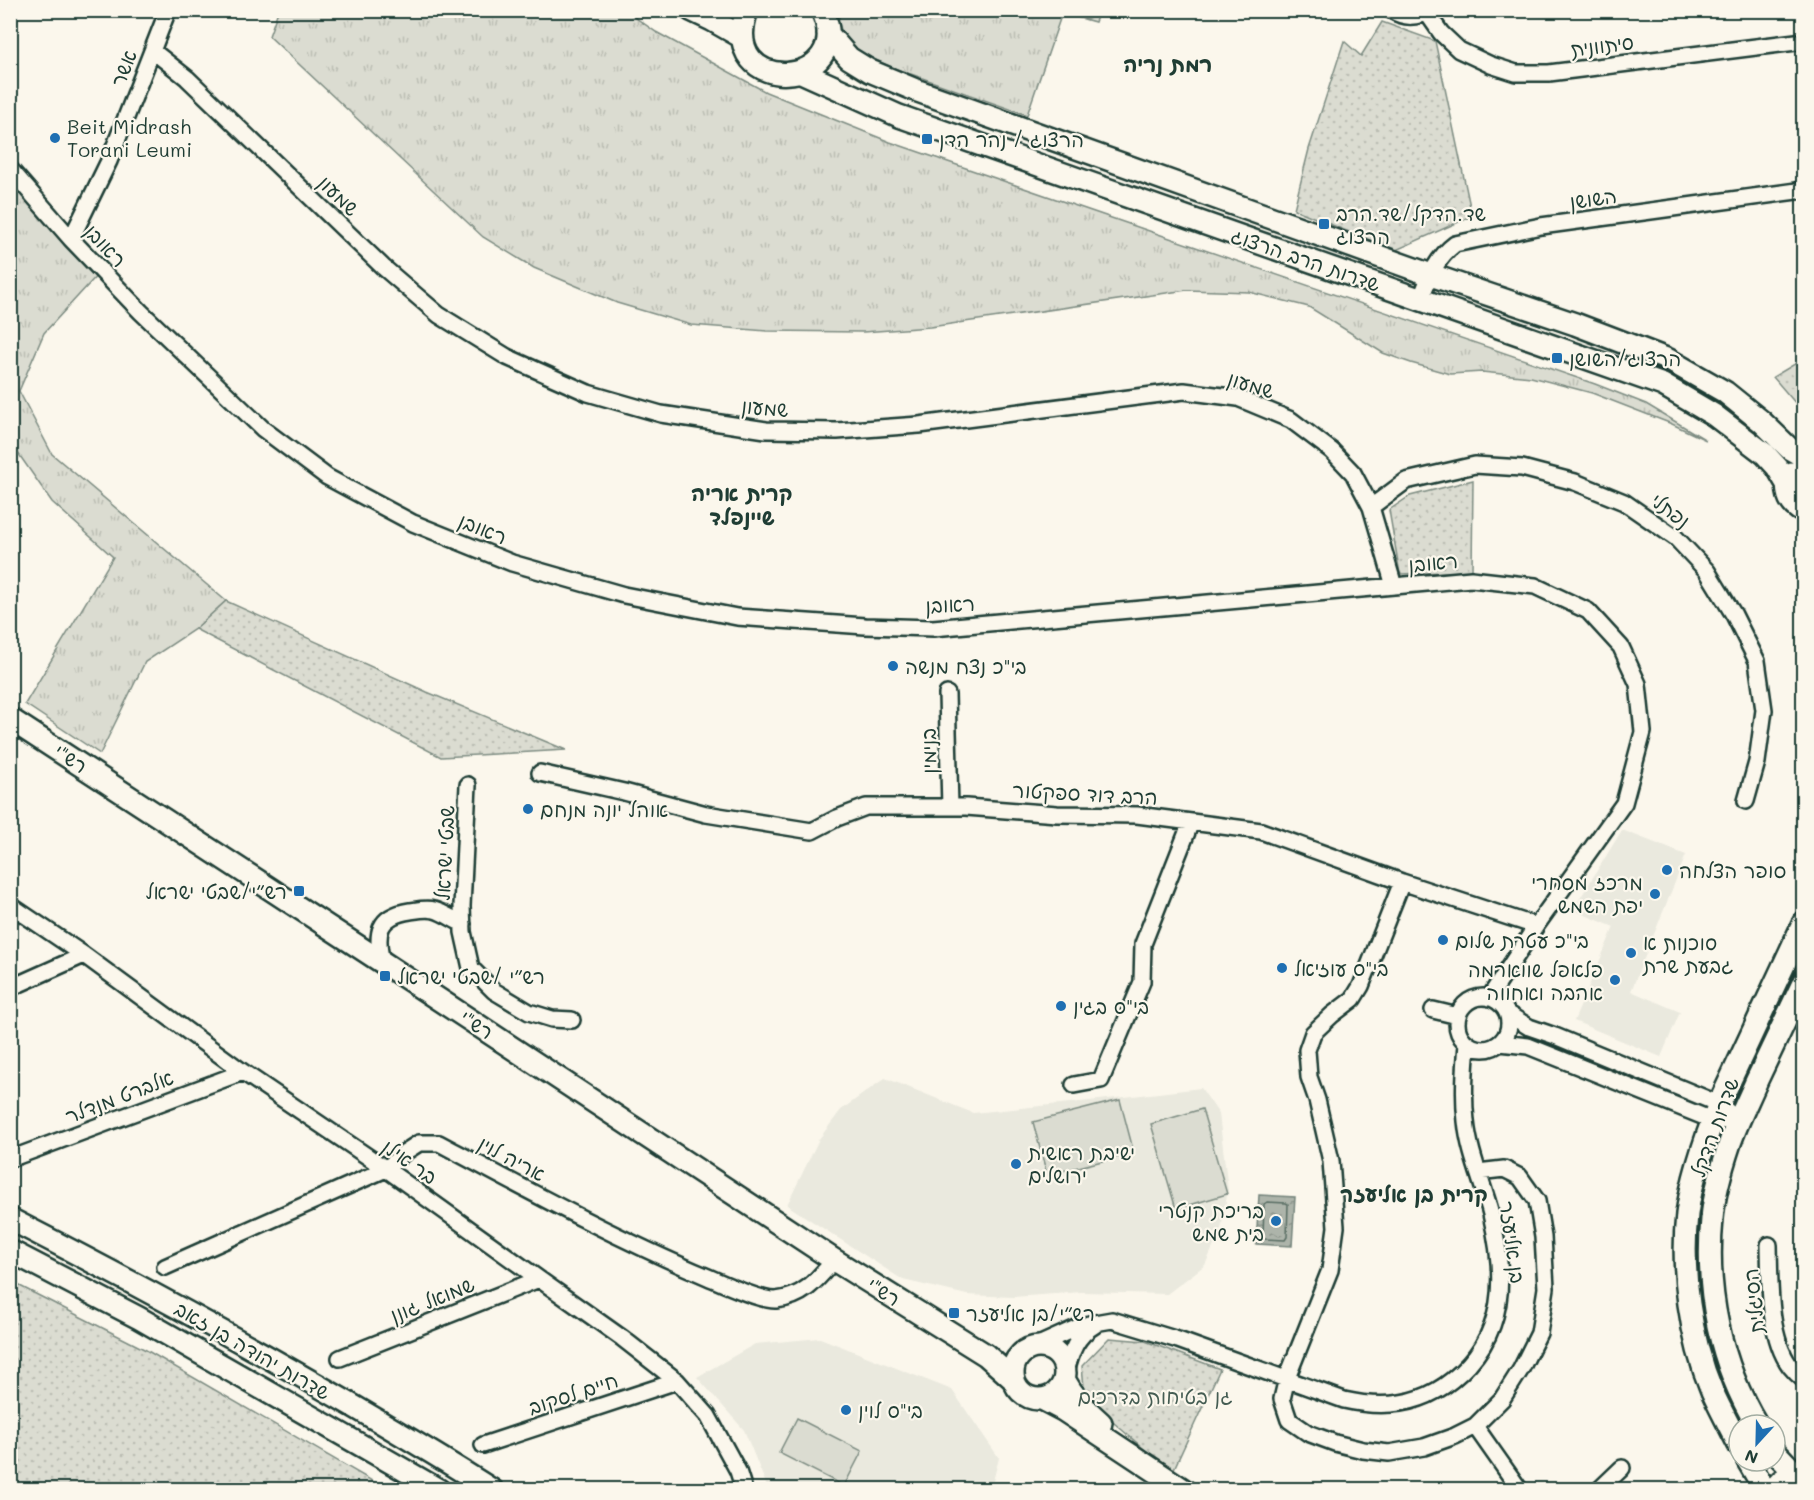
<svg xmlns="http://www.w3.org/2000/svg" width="1814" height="1500" font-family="Mali,'Playpen Sans Hebrew',sans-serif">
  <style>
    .built { fill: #eae9de }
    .grass { fill: url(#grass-tufts); stroke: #7d8c82; stroke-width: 1.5 }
    .park { fill: url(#park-dots); stroke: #7d8c82; stroke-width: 1.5 }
    .garden { fill: #dbdcd1; stroke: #7d8c82; stroke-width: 1.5 }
    .water { fill: url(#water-ripples); stroke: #74847b; stroke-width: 1.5 }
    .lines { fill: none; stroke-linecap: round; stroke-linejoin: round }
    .shore { stroke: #586d63; stroke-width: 1.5 }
    .street-casing { stroke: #1f3d34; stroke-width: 20 }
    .secondary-casing { stroke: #1f3d34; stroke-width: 26 }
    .street { stroke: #fbf7ec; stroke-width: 15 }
    .secondary { stroke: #fbf7ec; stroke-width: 21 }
    .poi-dot { fill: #1f6fb2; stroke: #fbf7ec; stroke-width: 2 }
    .labels { text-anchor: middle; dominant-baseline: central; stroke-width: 4.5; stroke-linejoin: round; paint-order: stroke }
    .street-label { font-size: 20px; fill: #1f3d34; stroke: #fbf7ec }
    .poi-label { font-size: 20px; fill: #1f3d34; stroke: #fbf7ec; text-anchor: start }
    .park-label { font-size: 20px; fill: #455d53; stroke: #fbf7ec }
    .neighbourhood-label { font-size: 21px; font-weight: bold; fill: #1f3d34; stroke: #fbf7ec }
  </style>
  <defs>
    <pattern id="grass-tufts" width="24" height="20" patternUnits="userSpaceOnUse" patternTransform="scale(1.5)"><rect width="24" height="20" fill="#dbdcd1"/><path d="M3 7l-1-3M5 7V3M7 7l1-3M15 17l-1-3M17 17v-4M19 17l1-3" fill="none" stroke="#bcbeb4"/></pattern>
    <pattern id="park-dots" width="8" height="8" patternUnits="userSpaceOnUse" patternTransform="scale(1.5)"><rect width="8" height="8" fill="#dbdcd1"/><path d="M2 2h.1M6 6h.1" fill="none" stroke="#bcbeb4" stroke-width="1.8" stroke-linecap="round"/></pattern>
    <pattern id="water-ripples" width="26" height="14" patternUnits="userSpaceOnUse" patternTransform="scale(1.5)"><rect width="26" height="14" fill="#adb4aa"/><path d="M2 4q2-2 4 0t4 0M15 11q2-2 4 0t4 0" fill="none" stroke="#8c948b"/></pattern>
  </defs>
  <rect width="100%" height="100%" fill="#fbf7ec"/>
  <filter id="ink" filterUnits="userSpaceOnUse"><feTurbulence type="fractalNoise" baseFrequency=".0167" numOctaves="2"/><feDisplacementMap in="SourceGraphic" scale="12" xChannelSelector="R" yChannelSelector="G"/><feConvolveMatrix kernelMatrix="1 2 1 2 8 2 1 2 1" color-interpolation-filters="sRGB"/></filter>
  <g filter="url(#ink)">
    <!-- built -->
    <path class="built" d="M1622,830L1686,855L1631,991L1680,1012L1661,1057L1574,1021L1614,927L1573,910Z
      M885,1078L973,1113L1099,1100L1201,1088L1219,1114L1228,1190L1221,1230L1205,1265L1167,1294L1082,1292L1013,1297L967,1295L903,1280L787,1205L819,1139L841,1110Z
      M820,1338L952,1390L999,1458L991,1489H768L744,1430L697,1377L755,1344Z"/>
    <!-- grass -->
    <path class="grass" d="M843,10L1099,11L1095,22L1062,13L1027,115L891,67L861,53L843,36L838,20Z
      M278,11H626L656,32L766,92L890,142L1595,384L1646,404L1706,440L1672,424L1592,393L1531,377L1482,372L1450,374L1411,363L1383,353L1309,307L1249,292L1187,290L930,327L863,332L767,331L691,325L617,303L534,268L483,237L269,36Z
      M10,177L101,271L44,333L19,391L52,454L226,601L195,629L145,662L100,754L25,704L113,557L52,502L11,443Z"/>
    <!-- park -->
    <path class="park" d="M1382,22L1435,41L1472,216L1394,251L1294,209L1309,149L1344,41L1361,56Z
      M1803,359V412L1773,377Z
      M1473,480L1472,571L1400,574L1389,510L1410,496Z
      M226,601L427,692L566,750L441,757L195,629Z
      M10,1281L146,1350L386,1489H11Z
      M1109,1338L1145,1341L1220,1369L1172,1473L1085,1398L1082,1366Z"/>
    <!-- garden -->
    <path class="garden" d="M1120,1100L1134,1153L1047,1175L1033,1122Z
      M1202,1109L1227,1194L1176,1209L1151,1124Z
      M797,1418L862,1451L844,1486L779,1453Z"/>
    <!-- water -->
    <path class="water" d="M1259,1195L1295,1197L1292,1246L1256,1244Z"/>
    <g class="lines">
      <!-- shore -->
      <path class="shore" d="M1267,1202L1286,1203L1288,1204L1287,1237L1285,1240L1265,1239L1263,1237L1264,1204Z"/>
      <defs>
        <path id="street" d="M1391,10C1405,19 1417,18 1431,10
          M1427,13L1441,33L1459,50L1491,65L1516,73H1549L1804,41
          M153,51L187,78L383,267L439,315L507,357L588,393L661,414L766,430L837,431L919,425L1184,391L1238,398L1291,420L1332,451L1353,473L1371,507L1394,586
          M10,169L71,239L141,312L263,429L327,477L413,523L512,563L624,595L737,617L865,626L933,628L1471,579L1535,586L1588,611L1621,647L1638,684L1643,732L1624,803L1536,926L1489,998
          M71,239L109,161L168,10
          M1420,300C1429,278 1436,258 1455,244L1541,226L1804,190
          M1371,507L1406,481L1475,465L1522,468L1575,482L1624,502L1676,538L1707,571L1734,615L1757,661L1764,710L1757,762L1746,801
          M947,694L950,807
          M540,773L624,792L706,814L812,831L837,818L866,807H966L1057,814L1137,815L1261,831L1402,882L1536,926
          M468,785L462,906L463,932L471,968L494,991L529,1012L552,1019L572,1020
          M1402,882L1361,986L1353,999L1332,1015L1313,1033L1307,1050L1309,1077L1317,1100L1331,1161L1336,1227L1330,1270L1287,1378L1282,1399L1289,1420L1308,1433L1335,1443L1363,1450L1389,1453L1424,1447L1455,1436L1475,1426L1502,1399L1521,1369L1539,1333L1546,1288L1543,1237L1537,1201L1520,1177L1504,1169L1478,1172
          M10,905L84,955L243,1072L386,1169L539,1279L622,1338L677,1381L708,1416L738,1471L744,1490
          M382,962C375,933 378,916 410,911C417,910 427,908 434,910C443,912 454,920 463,924
          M10,988L84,955
          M1457 1023a26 26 0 1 1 52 0a26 26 0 1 1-52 0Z
          M1433,1010L1458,1016
          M1508,1014L1529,1027L1555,1036L1719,1104L1739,1121
          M1500,1043L1528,1046L1712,1120L1722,1121
          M1074,1085L1101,1080L1142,982L1143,944L1191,822
          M10,1159L243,1072
          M1769,1245C1770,1281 1768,1336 1790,1366C1794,1371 1799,1376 1804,1380
          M165,1267L386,1169L405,1152L419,1143H439C527,1190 615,1238 708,1277C722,1283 761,1301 776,1300C804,1297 817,1280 834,1260
          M1036,1346L1076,1328L1089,1324L1112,1320L1178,1340L1344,1400C1383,1409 1420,1406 1452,1380C1507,1336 1506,1277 1491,1214C1483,1183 1469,1153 1466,1121C1463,1095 1465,1069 1467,1043
          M340,1358L539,1279
          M1066,1372C1071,1352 1076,1336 1095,1325
          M1475,1426L1520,1490
          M483,1445L677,1381
          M1599,1490L1622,1468"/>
        <path id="secondary" d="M691,10L712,20L742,37
          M747,10C716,100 859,89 822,10
          M828,34L849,58L870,71L918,91L1431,275L1575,324L1669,360L1725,392L1761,421L1790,449L1804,457
          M801,72L899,116L1663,385L1714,415L1765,454L1777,467L1787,484
          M1792,473C1783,488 1788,505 1804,512
          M10,719L382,962L834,1260L986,1355L1014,1380
          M10,1219C127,1279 242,1341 355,1407C401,1434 447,1461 492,1490
          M10,1251L139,1318L439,1490
          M1013 1373a26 26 0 1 1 52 0a26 26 0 1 1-52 0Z
          M1065,1381C1074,1398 1086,1410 1101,1423
          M1042,1399L1063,1410L1184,1490
          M1757,1425C1720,1364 1705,1290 1712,1219C1714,1193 1722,1167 1730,1143C1737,1122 1748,1101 1757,1080C1773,1047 1788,1014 1804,981
          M1739,1445C1730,1427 1720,1409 1712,1391C1690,1339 1681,1270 1687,1214C1692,1176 1705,1139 1719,1104L1804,922
          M1775,1452L1796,1474
          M1748,1461L1765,1490
          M1774,1490C1781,1478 1790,1473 1804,1474"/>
      </defs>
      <!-- street casing -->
      <use href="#street" class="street-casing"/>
      <!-- secondary casing -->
      <use href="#secondary" class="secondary-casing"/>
      <!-- street -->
      <use href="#street" class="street"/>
      <!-- secondary -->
      <use href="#secondary" class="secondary"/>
    </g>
  </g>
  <!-- markers -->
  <g class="poi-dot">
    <circle cx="55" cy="138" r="6"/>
    <rect x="921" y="133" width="12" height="12" rx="3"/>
    <rect x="1318" y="218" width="12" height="12" rx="3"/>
    <rect x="1551" y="352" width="12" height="12" rx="3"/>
    <circle cx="893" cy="666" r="6"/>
    <circle cx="528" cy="809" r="6"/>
    <circle cx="1667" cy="870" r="6"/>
    <rect x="293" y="885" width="12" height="12" rx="3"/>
    <circle cx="1655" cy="894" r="6"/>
    <circle cx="1443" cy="940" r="6"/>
    <circle cx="1631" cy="953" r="6"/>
    <circle cx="1282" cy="968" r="6"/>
    <rect x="379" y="970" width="12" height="12" rx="3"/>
    <circle cx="1615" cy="980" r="6"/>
    <circle cx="1061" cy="1006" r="6"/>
    <circle cx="1016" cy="1164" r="6"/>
    <circle cx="1276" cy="1221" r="6"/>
    <rect x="948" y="1307" width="12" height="12" rx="3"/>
    <circle cx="846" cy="1410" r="6"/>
  </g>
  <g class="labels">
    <!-- street labels -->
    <g class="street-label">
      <text transform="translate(1602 45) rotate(-7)">סיתוונית</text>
      <text transform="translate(123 68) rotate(-68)">אשר</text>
      <text transform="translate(339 195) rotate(44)">שמעון</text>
      <text transform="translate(1593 198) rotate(-8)">השושן</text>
      <text transform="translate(106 245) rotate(47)">ראובן</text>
      <text transform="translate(1306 259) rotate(19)">שדרות הרב הרצוג</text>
      <text transform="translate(1251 384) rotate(17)">שמעון</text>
      <text transform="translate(765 407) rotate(5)">שמעון</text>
      <text transform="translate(1671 510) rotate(37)">נפתלי</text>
      <text transform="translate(483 528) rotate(22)">ראובן</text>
      <text transform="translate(1433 562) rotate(-5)">ראובן</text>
      <text transform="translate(950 604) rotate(-3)">ראובן</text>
      <text transform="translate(928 751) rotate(-91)">בנימין</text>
      <text transform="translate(71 758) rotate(33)">רש"י</text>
      <text transform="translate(1085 793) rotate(3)">הרב דוד ספקטור</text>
      <text transform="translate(444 853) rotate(-87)">שבטי ישראל</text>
      <text transform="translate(477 1024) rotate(33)">רש"י</text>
      <text transform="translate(119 1096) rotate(-21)">אלברט מנדלר</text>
      <text transform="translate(1714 1127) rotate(-70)">שדרות הדקל</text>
      <text transform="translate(512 1158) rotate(28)">אריה לוין</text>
      <text transform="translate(410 1161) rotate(35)">בר אילן</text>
      <text transform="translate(1513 1242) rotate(82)">בן אליעזר</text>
      <text transform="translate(884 1291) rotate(32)">רש"י</text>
      <text transform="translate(432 1299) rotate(-22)">שמואל גונן</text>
      <text transform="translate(1753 1301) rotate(-96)">הסיגלית</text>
      <text transform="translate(253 1350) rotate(30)">שדרות יהודה בן זאב</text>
      <text transform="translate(573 1393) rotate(-18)">חיים לסקוב</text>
    </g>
    <!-- poi labels -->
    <g class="poi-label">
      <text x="67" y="126">Beit Midrash<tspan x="67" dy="23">Torani Leumi</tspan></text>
      <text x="939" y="139">הרצוג / נהר הדן</text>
      <text x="1336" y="213">שד.הדקל/שד.הרב<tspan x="1336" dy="23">הרצוג</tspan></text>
      <text x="1569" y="358">הרצוג/השושן</text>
      <text x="905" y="666">בי"כ נצח מנשה</text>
      <text x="540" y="809">אוהל יונה מנחם</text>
      <text x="1679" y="870">סופר הצלחה</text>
      <text x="1643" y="882" text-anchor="end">מרכז מסחרי<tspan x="1643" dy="23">יפת השמש</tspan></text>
      <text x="287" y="891" text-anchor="end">רש״י/שבטי ישראל</text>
      <text x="1455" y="940">בי"כ עטרת שלום</text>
      <text x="1643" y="942">סוכנות א<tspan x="1643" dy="23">גבעת שרת</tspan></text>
      <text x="1294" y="968">בי"ס עוזיאל</text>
      <text x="1603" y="969" text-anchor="end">פלאפל שווארמה<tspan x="1603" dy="23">אהבה ואחווה</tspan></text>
      <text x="397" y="976">רש״י /שבטי ישראל</text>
      <text x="1073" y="1006">בי"ס בגין</text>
      <text x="1028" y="1152">ישיבת ראשית<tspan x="1028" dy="23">ירושלים</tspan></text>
      <text x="1264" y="1210" text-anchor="end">בריכת קנטרי<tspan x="1264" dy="23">בית שמש</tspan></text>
      <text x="966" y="1313">רש״י/בן אליעזר</text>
      <text x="858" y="1410">בי"ס לוין</text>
    </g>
    <!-- park labels -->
    <g class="park-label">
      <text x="1155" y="1396">גן בטיחות בדרכים</text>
    </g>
    <!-- neighbourhood labels -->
    <g class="neighbourhood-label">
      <text x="1168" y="63">רמת נריה</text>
      <text x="742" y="492">קרית אריה<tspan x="742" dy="24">שיינפלד</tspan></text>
      <text x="1414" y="1193">קרית בן אליעזר</text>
    </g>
  </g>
  <!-- margin -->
  <rect width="1814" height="1500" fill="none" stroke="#fbf7ec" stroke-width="36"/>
  <rect x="18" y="18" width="1778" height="1464" fill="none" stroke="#1f3d34" stroke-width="2" filter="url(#ink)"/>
  <!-- north arrow -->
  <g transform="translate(1757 1443) rotate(202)"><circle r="28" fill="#fbf7ec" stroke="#a3ada2" stroke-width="1.5"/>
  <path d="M0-4.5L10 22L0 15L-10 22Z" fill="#1f6fb2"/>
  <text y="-9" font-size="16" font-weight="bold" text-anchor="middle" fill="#1f3d34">N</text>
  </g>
</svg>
